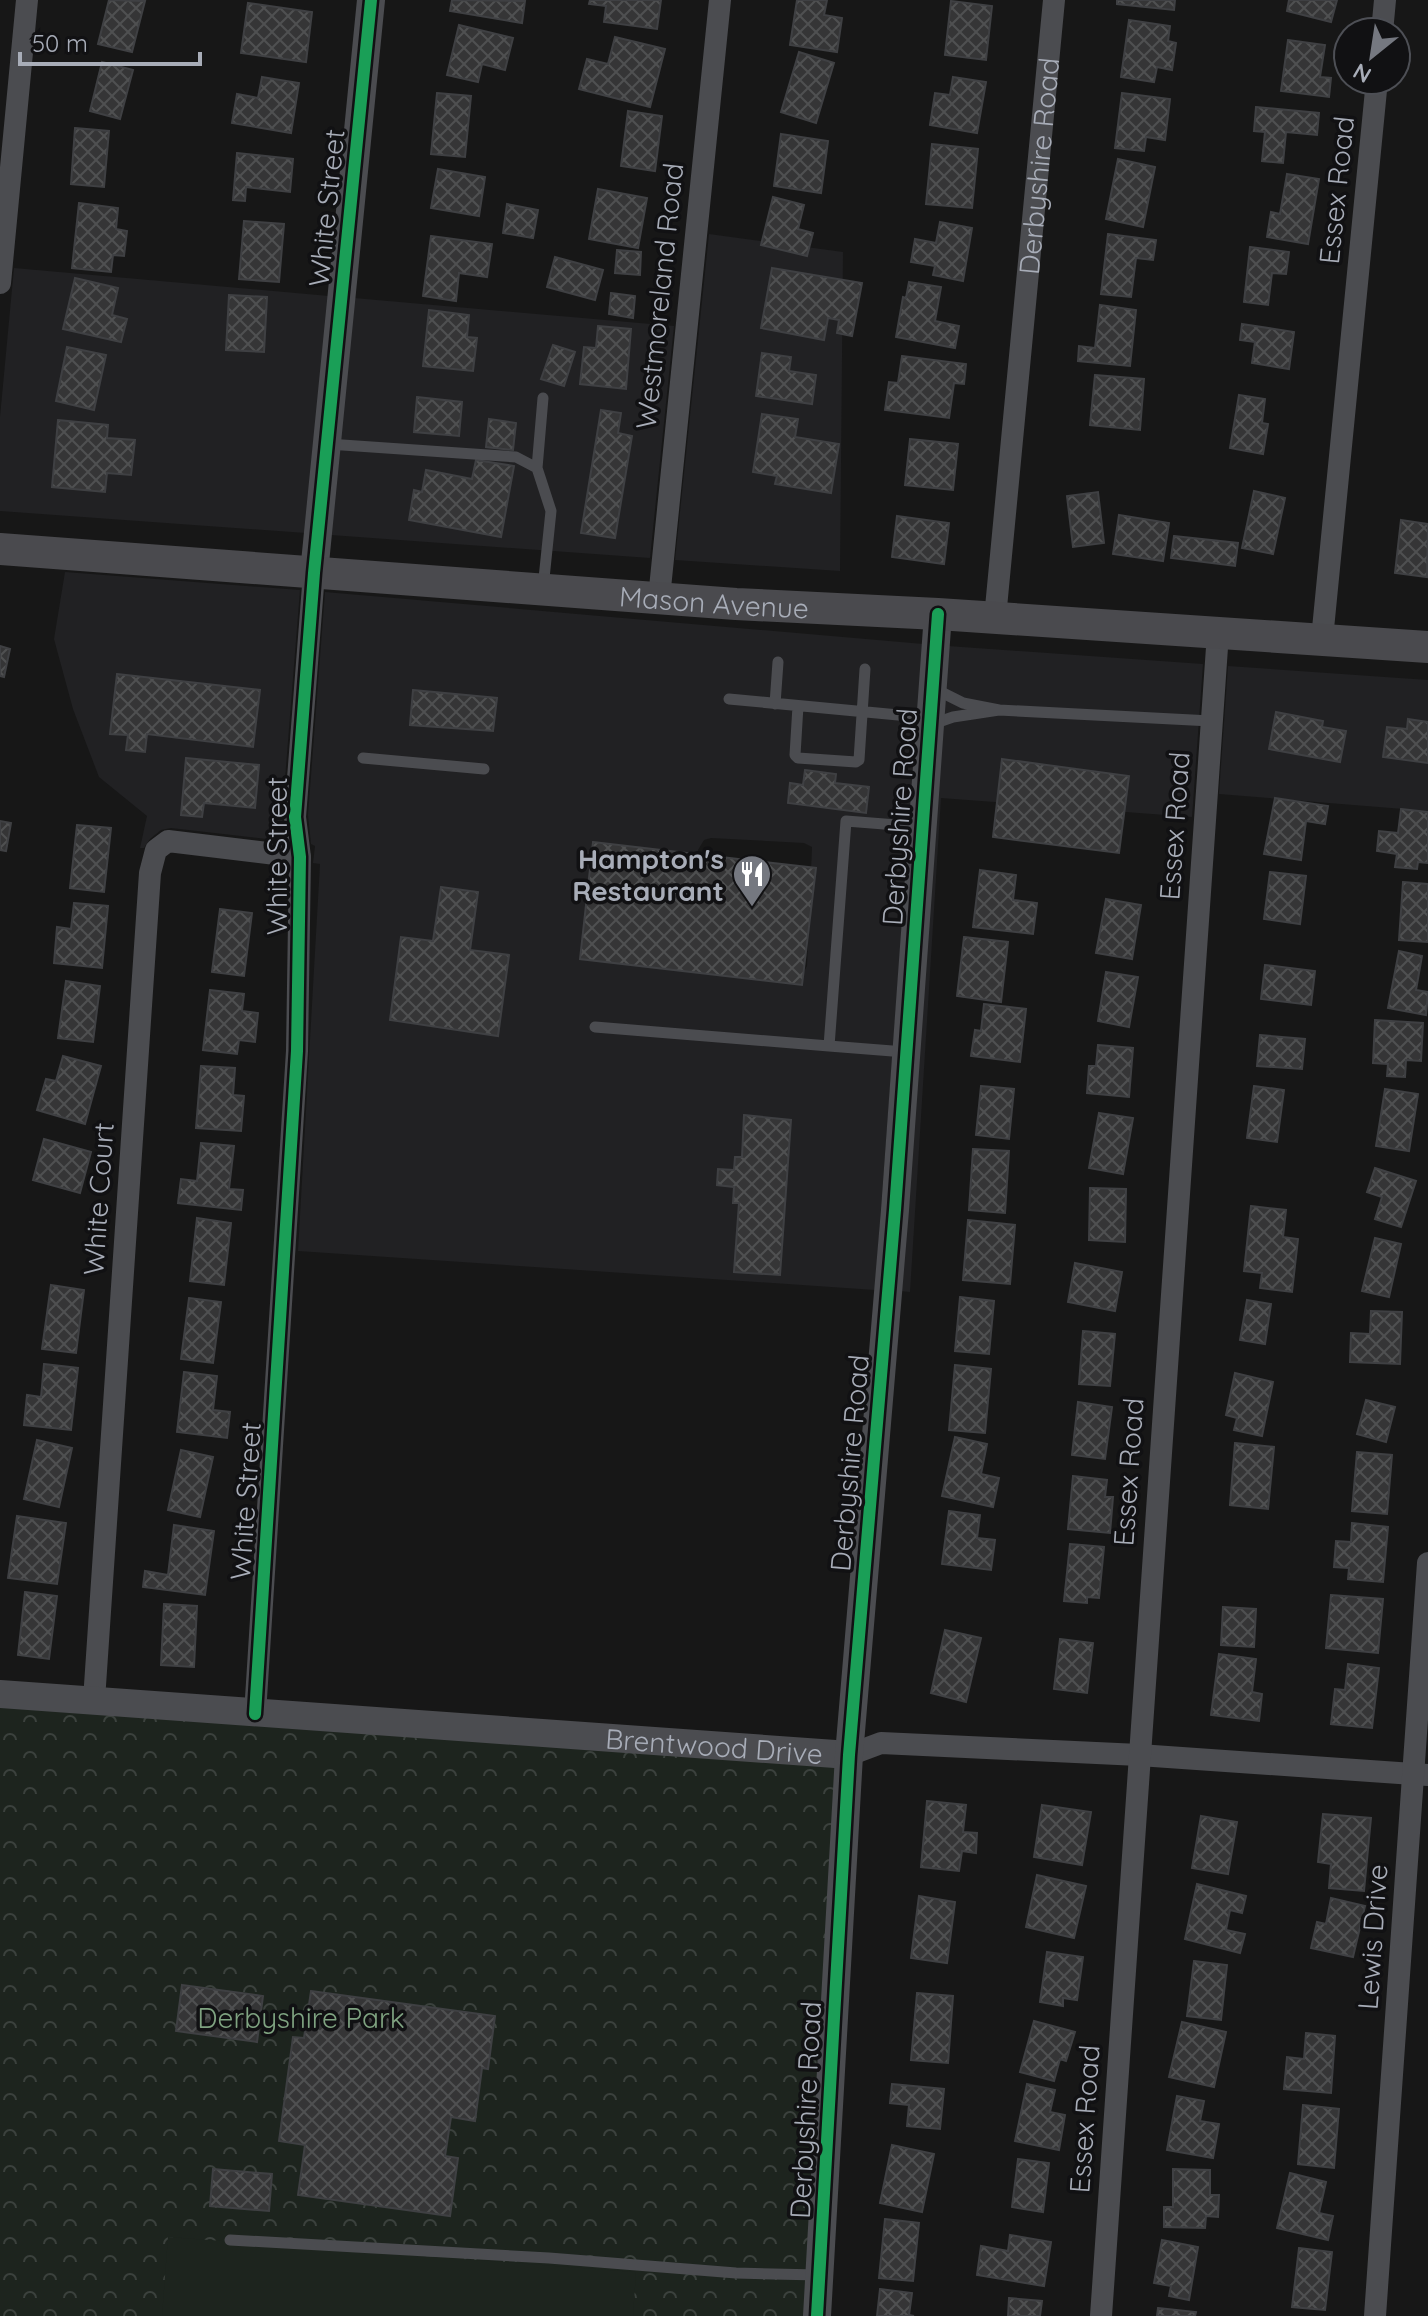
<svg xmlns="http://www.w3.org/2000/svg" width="1428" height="2316" font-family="Quicksand,sans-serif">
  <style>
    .built { fill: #212123; fill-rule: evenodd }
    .park { fill: url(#park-crowns) }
    .pitch { fill: #1d241e }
    .building { fill: url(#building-cross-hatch); stroke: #3f4043; stroke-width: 2 }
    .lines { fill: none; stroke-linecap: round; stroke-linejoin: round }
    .service { stroke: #4b4c50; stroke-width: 11 }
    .minor { stroke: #4b4c50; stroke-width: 22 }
    .tertiary { stroke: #4b4c50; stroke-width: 28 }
    .secondary { stroke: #4a4a4e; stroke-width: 32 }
    .cycleway-casing { stroke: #111113; stroke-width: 17 }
    .cycleway { stroke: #1a9f57; stroke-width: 12 }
    .labels { text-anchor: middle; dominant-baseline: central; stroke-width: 7; stroke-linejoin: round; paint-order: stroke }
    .street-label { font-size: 28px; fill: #a8adb8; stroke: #111113 }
    .poi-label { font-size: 28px; font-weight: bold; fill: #a8adb8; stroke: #111113; text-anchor: end }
    .park-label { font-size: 28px; fill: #7fa381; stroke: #111113 }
  </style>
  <defs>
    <pattern id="park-crowns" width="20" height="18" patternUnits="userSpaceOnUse" patternTransform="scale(2)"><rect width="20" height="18" fill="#1d241e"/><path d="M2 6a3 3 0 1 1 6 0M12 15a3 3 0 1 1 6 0" fill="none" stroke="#3b413d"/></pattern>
    <pattern id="building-cross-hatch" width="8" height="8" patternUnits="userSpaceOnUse" patternTransform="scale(2)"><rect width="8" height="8" fill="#353536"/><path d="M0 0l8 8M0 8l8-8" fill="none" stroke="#4f5051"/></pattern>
  </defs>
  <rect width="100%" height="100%" fill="#171717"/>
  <!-- built -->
  <path class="built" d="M709,234L843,252L840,571L675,560Z
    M14,268L329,296L306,533L0,511V417Z
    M354,298L674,326L650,558L331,535Z
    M65,572L300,590L282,817L284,841L171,828L161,830L150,839L144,848H140L147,816L99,777L73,709L54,639Z
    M325,592L923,644L875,1290L298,1251L320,864L313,863L315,846L311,844L308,815ZM711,838L804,843L812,847L807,966L801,977L692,961L698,850L704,840Z
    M948,646L1203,664L1192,817L941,798L910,1292L900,1291Z
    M1228,666L1428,680V811L1219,794Z"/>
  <!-- park -->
  <path class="park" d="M0,1694L849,1755L817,2316H0Z"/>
  <!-- pitch -->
  <path class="pitch" d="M168,2237L636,2272L633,2316H162Z"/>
  <!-- building -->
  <path class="building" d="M109,0L145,1L132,52L98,44Z
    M452,0L525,1L522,23L450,11Z
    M590,0H661L657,29L604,22L606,6L589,4Z
    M797,0H827L824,15L842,18L837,52L790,45Z
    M1117,0H1175L1174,10L1117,4Z
    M1289,0H1337L1331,22L1287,11Z
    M951,1L992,6L986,60L945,55Z
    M248,3L312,12L306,62L241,53Z
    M1129,20L1170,26L1168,41L1176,43L1172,70L1157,67L1154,82L1121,77Z
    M459,25L513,38L505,70L482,64L478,82L447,75Z
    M615,37L665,49L650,107L579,89L587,59L608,64Z
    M1288,40L1325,45L1320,77L1331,78L1329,97L1281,91Z
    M799,52L834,63L816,123L781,112Z
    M102,62L133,70L120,119L90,111Z
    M262,77L299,83L291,133L232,123L237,94L258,98Z
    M953,77L986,82L977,133L930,125L935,93L950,95Z
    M437,93L471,96L465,157L431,154Z
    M1122,93L1170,99L1165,140L1146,137L1144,151L1115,148Z
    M1256,107L1319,113L1317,135L1286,132L1283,163L1262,161L1265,132L1254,131Z
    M628,111L662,116L655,171L621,166Z
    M75,128L109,131L104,187L71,184Z
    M781,134L828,141L821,193L774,186Z
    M932,144L978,149L972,208L926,204Z
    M237,153L293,159L290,192L246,187L245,201L233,200Z
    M1118,159L1155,167L1143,227L1106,219Z
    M438,169L485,177L479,216L431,208Z
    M1287,174L1319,179L1308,244L1267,237L1271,212L1280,214Z
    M598,189L647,198L638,248L589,239Z
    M773,197L804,205L798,229L813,233L807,256L761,245Z
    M79,203L118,208L116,229L127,231L124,256L113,255L111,272L72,268Z
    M507,204L538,210L533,238L503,233Z
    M244,221L284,224L279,282L239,279Z
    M940,222L972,228L963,281L933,275L935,266L911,262L915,239L936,243Z
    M1108,234L1156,240L1153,260L1136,258L1131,297L1101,294Z
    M431,236L492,244L487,277L459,273L456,301L423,296Z
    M1250,247L1289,252L1286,274L1272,273L1268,305L1244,302Z
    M617,250L641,252L640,275L615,273Z
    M555,257L603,270L595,300L547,287Z
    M772,268L862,283L852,336L837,333L839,320L828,318L824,340L761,328Z
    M75,278L118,288L112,315L127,319L121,342L63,329Z
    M909,282L941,287L935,321L959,326L955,348L896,337L903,297L906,298Z
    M611,293L635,296L633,318L609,314Z
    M229,295L267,297L264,352L226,350Z
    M1100,305L1136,310L1130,366L1078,361L1079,346L1095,348Z
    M429,310L469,315L467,337L477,338L473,371L423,366Z
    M1242,324L1294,332L1289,369L1252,363L1255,342L1240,340Z
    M598,326L631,329L626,389L580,384L584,347L596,348Z
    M553,345L575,352L564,386L541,379Z
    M67,347L106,355L94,410L56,401Z
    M762,353L791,357L789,371L816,375L812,404L756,396Z
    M902,356L966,364L964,384L954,383L949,418L885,410L889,382L898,383Z
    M1095,375L1144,379L1140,430L1090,425Z
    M1239,395L1265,399L1262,423L1268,424L1263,454L1230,448Z
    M417,397L462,402L459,436L414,432Z
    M601,410L621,413L618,433L632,436L615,538L581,533Z
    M762,414L798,419L795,437L839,444L831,493L775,484L777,476L753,472Z
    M489,419L516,423L513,450L486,447Z
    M58,420L108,425L107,438L135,440L131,475L107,473L105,492L52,487Z
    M910,439L958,444L953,490L905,485Z
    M476,460L514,466L501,537L409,520L414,490L422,492L426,470L472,479Z
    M1254,491L1285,498L1273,554L1242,548Z
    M1098,492L1104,543L1073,547L1067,496Z
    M1119,515L1169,523L1163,561L1113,554Z
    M897,516L949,523L944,564L892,557Z
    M1401,520L1428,524L1427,577L1395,573Z
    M1174,536L1238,543L1235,566L1171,558Z
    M0,646L10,649L4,677L0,676Z
    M117,674L260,690L253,747L147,734L145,752L126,750L128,735L110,734Z
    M413,690L497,698L493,731L410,725Z
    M1276,712L1323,721L1322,727L1346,731L1340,762L1269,749Z
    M1408,719L1428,722V763L1383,757L1387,727L1407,729Z
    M186,758L259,765L255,808L204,803L202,817L181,815Z
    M1002,759L1129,776L1119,853L993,837Z
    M805,770L836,774L835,783L869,787L866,813L788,803L790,783L803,785Z
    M1275,798L1328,806L1325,824L1306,821L1301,860L1264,854Z
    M1401,809L1428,812V863L1418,862L1417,869L1395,867L1397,854L1377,851L1379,831L1398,833Z
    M0,821L11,823L6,851L0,850Z
    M77,825L111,828L104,892L70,888Z
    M593,842L816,868L802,985L580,959Z
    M980,870L1016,875L1013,900L1037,903L1033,934L973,927Z
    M1270,872L1306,876L1300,924L1264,919Z
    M1403,882L1428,884V942L1399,940Z
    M441,887L478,892L470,950L509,955L498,1036L390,1020L401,937L433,941Z
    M1106,899L1141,905L1132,959L1096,953Z
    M74,903L108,906L102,968L54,963L57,927L71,929Z
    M220,909L252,913L244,976L212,972Z
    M964,937L1008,942L1001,1002L957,996Z
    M1399,951L1422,956L1416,990L1428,992L1426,1015L1388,1008Z
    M1265,965L1315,971L1311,1005L1261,999Z
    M1106,972L1138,977L1129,1027L1098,1021Z
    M66,981L100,986L93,1042L58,1038Z
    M210,990L244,994L242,1011L258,1013L255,1042L239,1040L237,1054L203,1050Z
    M984,1004L1026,1009L1020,1062L971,1056L975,1030L981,1031Z
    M1375,1020L1423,1023L1421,1061L1406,1060L1405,1077L1387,1076L1388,1064L1373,1063Z
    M1260,1035L1305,1039L1302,1069L1257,1066Z
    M1098,1045L1133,1048L1129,1097L1087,1093L1089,1066H1096Z
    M63,1056L101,1066L85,1124L37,1110L46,1079L56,1081Z
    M201,1066L235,1068L233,1095L244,1096L241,1131L196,1128Z
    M981,1086L1014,1089L1009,1139L976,1135Z
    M1254,1086L1284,1090L1277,1142L1247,1138Z
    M1385,1089L1418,1094L1409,1151L1376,1146Z
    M1099,1113L1133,1118L1123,1174L1089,1168Z
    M744,1115L791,1120L780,1275L734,1272L739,1203H733L734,1187L717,1185L718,1169L734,1170L735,1157H742Z
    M44,1139L91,1152L80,1193L33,1180Z
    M201,1143L234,1146L229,1189L243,1190L241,1210L178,1203L181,1179L197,1181Z
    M973,1149L1009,1151L1005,1213L969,1210Z
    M1375,1168L1416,1181L1401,1227L1375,1219L1382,1197L1367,1192Z
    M1090,1188L1126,1189L1125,1242L1089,1240Z
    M1251,1206L1286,1210L1283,1237L1298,1239L1292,1292L1260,1288L1262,1273L1244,1271Z
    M197,1218L231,1223L224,1285L190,1281Z
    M968,1220L1015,1225L1010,1284L963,1280Z
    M1375,1238L1401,1244L1389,1297L1362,1291Z
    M1075,1263L1122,1272L1115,1311L1068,1302Z
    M51,1285L84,1290L76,1353L42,1349Z
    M960,1297L994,1301L989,1354L955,1351Z
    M189,1298L221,1302L213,1363L181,1359Z
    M1247,1300L1271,1304L1265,1344L1240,1340Z
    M1371,1311L1402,1312L1400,1364L1350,1362L1351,1333L1370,1334Z
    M1083,1331L1115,1334L1110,1386L1079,1384Z
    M44,1364L78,1368L71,1430L24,1425L27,1395L41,1397Z
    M955,1365L991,1369L985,1433L949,1430Z
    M184,1372L217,1376L213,1410L230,1412L227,1438L177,1432Z
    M1235,1373L1273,1382L1262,1436L1234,1430L1237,1418L1226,1415Z
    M1366,1400L1395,1407L1386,1442L1357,1434Z
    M1078,1402L1112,1407L1105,1459L1072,1455Z
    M955,1437L987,1444L981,1474L999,1478L993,1507L942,1496Z
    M37,1440L72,1448L59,1507L24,1499Z
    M1235,1443L1274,1447L1268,1509L1230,1505Z
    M181,1450L213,1457L200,1517L168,1510Z
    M1357,1452L1392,1455L1387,1514L1352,1511Z
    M1073,1476L1107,1480L1105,1497H1113L1110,1533L1068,1529Z
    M949,1511L980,1515L977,1538L995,1540L991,1570L942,1564Z
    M17,1516L66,1523L57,1584L8,1578Z
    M1352,1523L1388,1527L1383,1582L1348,1579L1349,1568L1334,1567L1336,1541L1351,1542Z
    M174,1525L214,1531L205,1595L143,1587L145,1571L168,1575Z
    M1070,1544L1104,1547L1099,1598L1087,1597V1603L1064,1601Z
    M25,1592L57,1596L49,1659L18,1655Z
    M1331,1595L1383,1599L1378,1653L1326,1648Z
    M164,1604L197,1606L194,1667L161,1665Z
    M1223,1607L1256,1609L1254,1647L1221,1645Z
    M945,1630L981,1638L966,1702L931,1693Z
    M1060,1639L1093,1643L1087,1693L1054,1689Z
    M1219,1654L1256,1659L1252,1692L1262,1694L1259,1721L1211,1715Z
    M1348,1664L1379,1668L1372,1728L1331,1724L1335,1689L1345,1690Z
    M927,1801L966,1805L963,1832L977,1833L976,1853L962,1851L959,1871L921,1867Z
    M1042,1805L1091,1812L1082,1865L1034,1857Z
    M1323,1814L1371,1818L1364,1891L1329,1888L1331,1864L1318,1862Z
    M1201,1816L1237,1822L1228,1874L1192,1868Z
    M1037,1875L1086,1886L1074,1938L1026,1927Z
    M1197,1884L1246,1896L1242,1913L1230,1910L1226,1930L1245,1934L1240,1953L1185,1939Z
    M919,1896L955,1902L947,1963L911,1958Z
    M1331,1898L1365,1906L1353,1957L1311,1948L1317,1922L1326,1924Z
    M1047,1952L1083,1957L1077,2000L1063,1998V2006L1040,2002Z
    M1194,1961L1227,1965L1221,2020L1187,2016Z
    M182,1985L263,1996L257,2042L176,2031Z
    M311,1991L495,2016L488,2069L482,2068L475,2121L451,2117L445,2156L458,2158L450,2216L298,2195L305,2145L279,2141L293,2037L304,2038Z
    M917,1993L953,1996L948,2063L911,2060Z
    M1034,2021L1075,2032L1066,2061L1060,2059L1054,2081L1020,2072Z
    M1182,2022L1226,2032L1214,2087L1169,2077Z
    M1306,2033L1335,2036L1331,2093L1284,2089L1287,2057L1304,2059Z
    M892,2084L944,2089L940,2129L907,2126L909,2105L890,2103Z
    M1027,2084L1055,2090L1050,2112L1065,2115L1059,2150L1015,2141Z
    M1177,2096L1204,2101L1200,2121L1219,2124L1213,2158L1167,2150Z
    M1303,2105L1339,2109L1334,2168L1298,2164Z
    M892,2145L934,2154L922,2212L880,2203Z
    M1018,2159L1049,2163L1043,2212L1012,2207Z
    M213,2169L272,2174L269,2211L210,2206Z
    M1173,2169L1210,2170V2195H1219L1218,2217L1206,2216L1205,2228L1164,2227V2207H1173Z
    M1290,2173L1326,2182L1319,2213L1333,2216L1328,2240L1277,2228Z
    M885,2219L919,2223L913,2281L879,2278Z
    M1010,2235L1051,2242L1044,2286L977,2275L981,2246L1008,2251Z
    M1162,2240L1198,2247L1189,2300L1169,2296L1171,2286L1154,2283Z
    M1299,2248L1332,2252L1325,2310L1292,2307Z
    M880,2289L912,2293L909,2315L914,2316H877Z
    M1009,2298L1042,2301L1040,2316H1008Z
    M1158,2308L1196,2312L1195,2316H1157Z"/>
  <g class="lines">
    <!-- service -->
    <path class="service" d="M328,444L516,457L537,468L551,511L543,588
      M537,468L543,398
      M729,699L930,718
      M775,704L778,662
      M798,706L795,755L798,758L856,762L859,760L865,669
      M999,710L1211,721
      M930,725L953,717L999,710L963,703L935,689
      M363,758L484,769
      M595,1027L829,1046
      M905,1052L829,1046L846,821L922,827
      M230,2240L549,2258L736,2273L819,2275"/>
    <!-- minor -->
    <g class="minor">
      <path d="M1382,32L1385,0"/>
      <path d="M0,283L27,0"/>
      <path d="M659,598L720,0"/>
      <path id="s1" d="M995,618L1054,0"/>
      <path d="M1322,639L1377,80"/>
      <path d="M94,1700L150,873L156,850L168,841L300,857"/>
      <path d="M255,1714L297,1051L300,857L295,817L314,573"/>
      <path d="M849,1755L881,1743L1139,1755L1428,1775"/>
      <path d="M1101,2316L1218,633"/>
      <path d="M1375,2316L1428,1563"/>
    </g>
    <!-- tertiary -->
    <g class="tertiary">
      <path d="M314,573L371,0"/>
      <path id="s2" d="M0,1694L849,1755"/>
      <path d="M817,2316L849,1755L895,1210L938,614"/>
    </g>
    <!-- secondary -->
    <path class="secondary" id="s3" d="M0,549L736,604L938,614L1428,647"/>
    <defs>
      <path id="cycleway" d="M255,1714L297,1051L300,857L295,817L314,573L371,0
        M817,2316L849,1755L895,1210L938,614"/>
    </defs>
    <!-- cycleway casing -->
    <use href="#cycleway" class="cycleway-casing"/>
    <!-- cycleway -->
    <use href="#cycleway" class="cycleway"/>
  </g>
  <!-- icons -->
  <defs>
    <symbol id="restaurant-pin" viewBox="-11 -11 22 30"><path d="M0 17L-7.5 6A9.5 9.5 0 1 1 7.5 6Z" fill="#757880" stroke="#111113"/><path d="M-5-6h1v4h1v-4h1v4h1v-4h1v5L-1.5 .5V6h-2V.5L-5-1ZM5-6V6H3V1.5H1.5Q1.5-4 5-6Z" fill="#fff"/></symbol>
  </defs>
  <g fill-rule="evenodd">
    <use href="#restaurant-pin" x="730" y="852" width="44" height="60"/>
  </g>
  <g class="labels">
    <!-- street labels -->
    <g class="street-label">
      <text stroke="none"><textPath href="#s1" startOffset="454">Derbyshire Road</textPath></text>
      <text transform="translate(1336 190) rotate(-84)">Essex Road</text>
      <text transform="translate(326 208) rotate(-84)">White Street</text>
      <text transform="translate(659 296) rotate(-84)">Westmoreland Road</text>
      <text stroke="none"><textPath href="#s3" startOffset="716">Mason Avenue</textPath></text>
      <text transform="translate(899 817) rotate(-86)">Derbyshire Road</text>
      <text transform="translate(1174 826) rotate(-86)">Essex Road</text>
      <text transform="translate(276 856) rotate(-90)">White Street</text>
      <text transform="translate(98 1199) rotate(-86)">White Court</text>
      <text transform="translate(849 1463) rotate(-85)">Derbyshire Road</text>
      <text transform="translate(1128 1472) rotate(-86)">Essex Road</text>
      <text transform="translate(245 1501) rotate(-86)">White Street</text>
      <text stroke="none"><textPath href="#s2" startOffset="716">Brentwood Drive</textPath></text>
      <text transform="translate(1372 1937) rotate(-86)">Lewis Drive</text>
      <text transform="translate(805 2110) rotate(-87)">Derbyshire Road</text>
      <text transform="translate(1084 2119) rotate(-86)">Essex Road</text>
    </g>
    <!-- poi labels -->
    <g class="poi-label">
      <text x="724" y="858">Hampton's<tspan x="724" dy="32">Restaurant</tspan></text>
    </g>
    <!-- park labels -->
    <g class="park-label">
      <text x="301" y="2017">Derbyshire Park</text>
    </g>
  </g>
  <!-- north arrow -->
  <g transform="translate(1372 56) rotate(210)"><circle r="38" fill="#111113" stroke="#4d4f55" stroke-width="2"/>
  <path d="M0-6L14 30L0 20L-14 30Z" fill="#757880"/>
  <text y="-12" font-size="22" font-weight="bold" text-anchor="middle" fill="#a8adb8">N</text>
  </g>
  <!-- scale -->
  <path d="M20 52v12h180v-12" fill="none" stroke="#a8adb8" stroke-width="4"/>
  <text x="32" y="52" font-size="24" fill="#a8adb8" stroke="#111113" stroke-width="6" paint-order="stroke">50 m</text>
</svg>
